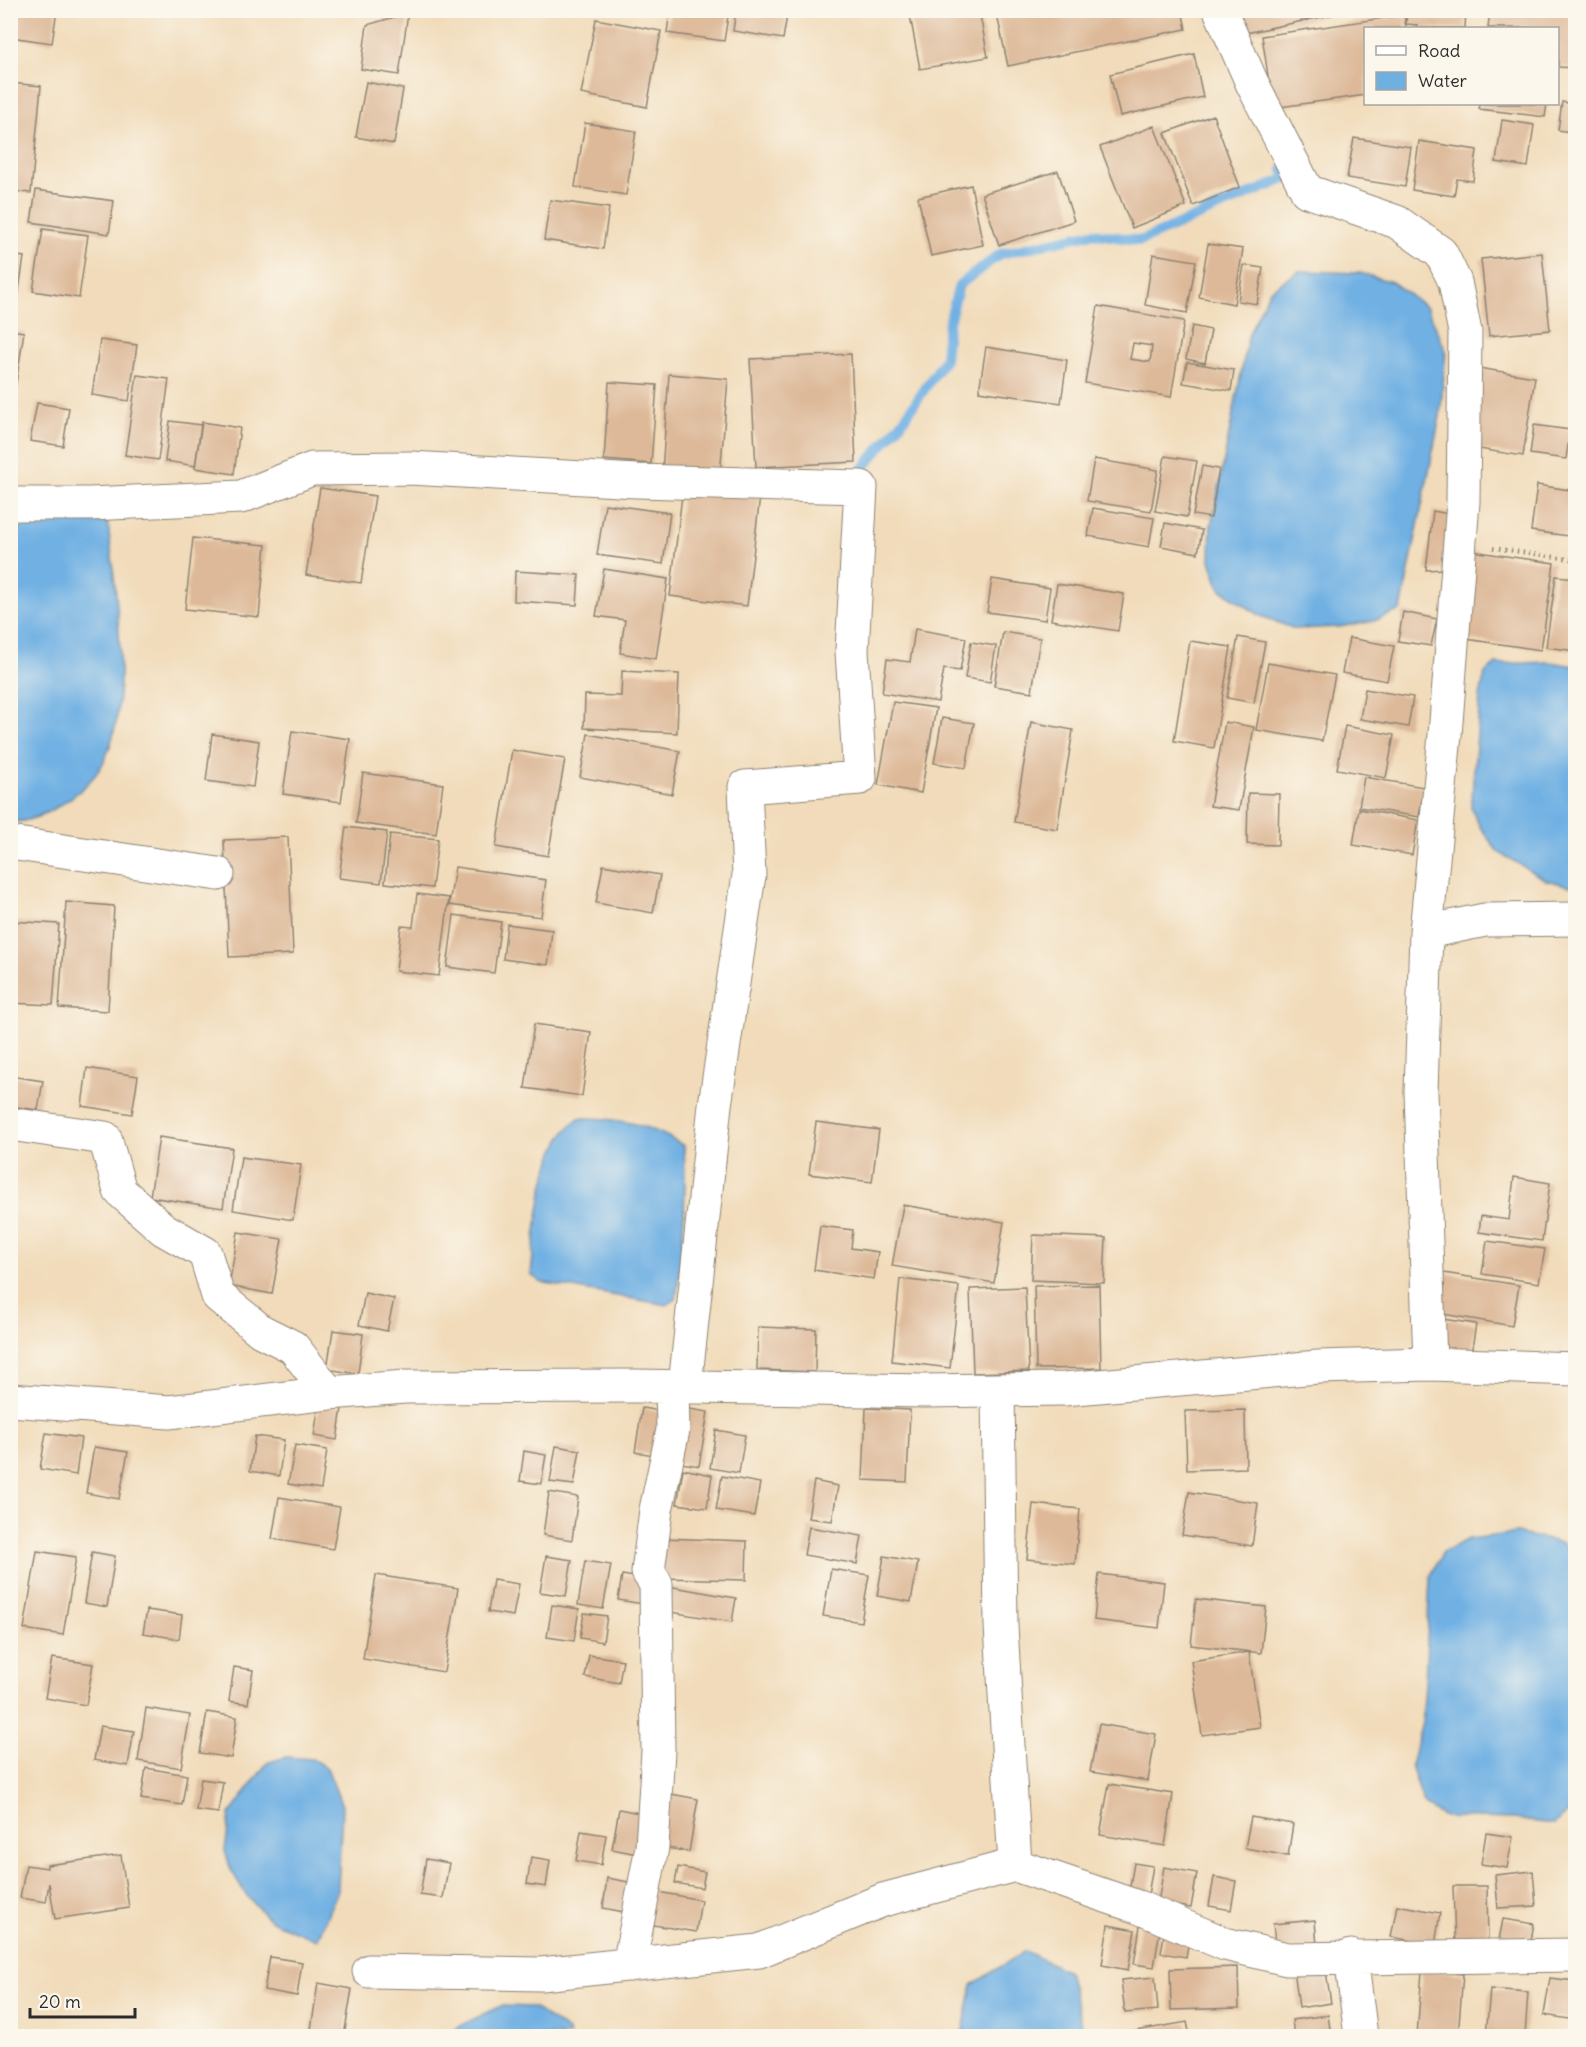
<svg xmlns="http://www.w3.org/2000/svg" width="1586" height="2047" font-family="Delius,sans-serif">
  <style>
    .water { fill: #6fb0e3; stroke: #4d6e87; stroke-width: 1.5 }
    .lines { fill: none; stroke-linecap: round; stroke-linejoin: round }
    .stream { stroke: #6fb0e3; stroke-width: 10 }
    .building { fill: #ddb999; fill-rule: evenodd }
    .minor-casing { stroke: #8e8372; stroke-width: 35 }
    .major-casing { stroke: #8e8372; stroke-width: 35 }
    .path { stroke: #8e8372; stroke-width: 4; stroke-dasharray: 1.5 4.5; stroke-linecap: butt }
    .minor { stroke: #fff; stroke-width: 33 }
    .major { stroke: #fff; stroke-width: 33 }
  </style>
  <rect width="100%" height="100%" fill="#fbf7ec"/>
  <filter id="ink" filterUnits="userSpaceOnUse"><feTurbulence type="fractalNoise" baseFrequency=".0167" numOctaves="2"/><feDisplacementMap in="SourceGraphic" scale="12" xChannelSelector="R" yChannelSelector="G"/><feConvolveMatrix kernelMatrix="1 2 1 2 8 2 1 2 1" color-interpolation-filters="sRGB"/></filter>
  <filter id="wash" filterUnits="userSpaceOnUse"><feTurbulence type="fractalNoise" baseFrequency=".008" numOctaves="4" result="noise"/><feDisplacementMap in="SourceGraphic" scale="24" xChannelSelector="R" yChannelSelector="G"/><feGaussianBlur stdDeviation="1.35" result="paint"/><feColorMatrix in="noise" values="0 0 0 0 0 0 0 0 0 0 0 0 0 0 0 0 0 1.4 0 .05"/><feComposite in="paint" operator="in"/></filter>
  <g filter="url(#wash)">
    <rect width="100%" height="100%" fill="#f1dbba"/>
    <!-- water -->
    <path class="water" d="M1299,271L1360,273L1392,282L1427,308L1446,351L1440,416L1401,610L1374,621L1339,627L1295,629L1261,616L1220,589L1210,561L1211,526L1249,333L1270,290Z
      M67,518L108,523C115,589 134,703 103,763C93,782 75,796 57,807C43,815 27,823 11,822V522Z
      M1550,662L1575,666V887L1546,880L1498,852L1480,827L1471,807L1480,697L1485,673L1496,664Z
      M579,1118C620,1118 649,1124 684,1146C687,1198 683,1248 676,1299L667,1305L540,1282L531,1274C536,1232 541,1144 579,1118Z
      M1516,1533L1562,1543L1575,1557L1576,1753L1569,1812L1553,1824L1514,1819L1444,1817L1424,1805L1411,1765L1422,1722L1425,1684L1430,1577L1443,1552L1469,1539Z
      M286,1757L312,1759L327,1768L342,1806L338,1890L317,1940L271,1921L247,1896L231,1870L225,1851L230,1814L267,1763Z
      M1025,1951L1068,1972L1085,2036H962L972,1985Z
      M501,2006L532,2007L568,2031L569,2036H449L459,2026Z"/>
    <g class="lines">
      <!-- stream -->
      <path class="stream" d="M852,481L903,421L945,359L948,326L959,285L1000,254L1093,233L1140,241L1287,178L1283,170"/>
    </g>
    <g id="blocks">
      <!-- building -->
      <path class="building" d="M10,10H57L52,43L10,37Z
        M670,10H729L724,41L667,33Z
        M736,10H788L783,39L733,31Z
        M909,10H979L988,57L920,69Z
        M996,10H1182L1186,29L1008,66Z
        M1236,10H1336V14L1241,34Z
        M1407,10H1466L1465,28H1416L1417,25L1406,24Z
        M1490,10L1576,11L1575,68L1558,67V28H1488Z
        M408,13L399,75L361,69L367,25Z
        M1404,15L1406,28H1366V95L1273,108L1262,36Z
        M596,19L661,31L647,107L581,94Z
        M1194,54L1203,97L1120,116L1110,74Z
        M366,82L403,89L394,144L356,137Z
        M10,83L41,86L31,193L10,191Z
        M1562,102L1576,104V133L1558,130Z
        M1480,104H1547L1545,117L1479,109Z
        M1213,115L1240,187L1193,206L1165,133Z
        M1502,120L1534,125L1528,167L1496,162Z
        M585,123L636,131L626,195L575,187Z
        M1154,126L1186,206L1132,228L1100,147Z
        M1354,138L1411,147L1405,187L1347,178Z
        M1419,141L1477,150L1473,181L1457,179L1454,196L1412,190Z
        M1058,171L1074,221L999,245L982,194Z
        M971,185L983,245L931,256L918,197Z
        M36,190L114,201L109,234L31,222Z
        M550,200L609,208L603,249L544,240Z
        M43,229L88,235L79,298L33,291Z
        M1208,244L1243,249L1234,304L1199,297Z
        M1542,253L1550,330L1489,336L1481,259Z
        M1153,254L1196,261L1187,313L1145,305Z
        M10,255L24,257L14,324L10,323Z
        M1244,265L1263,268L1257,304L1238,301Z
        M1098,306L1184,321L1171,397L1085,383ZM1133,343L1152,346L1150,362L1130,359Z
        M1192,326L1211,330L1205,363L1186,359Z
        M10,330L24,332L15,390H10Z
        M100,340L137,345L129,401L92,395Z
        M986,347L1067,360L1061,403L979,391Z
        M851,354L856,462L756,467L750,359Z
        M1187,362L1234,370L1231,391L1183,383Z
        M1478,368L1535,377L1523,456L1466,447Z
        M669,374L728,379L720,476L662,472Z
        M137,375L169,379L158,460L125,455Z
        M609,382L657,385L651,464L604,460Z
        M37,403L69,408L63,446L30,441Z
        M170,421L201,425L195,466L165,461Z
        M202,422L240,428L234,474L195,468Z
        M1534,425L1570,430L1566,459L1530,454Z
        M1165,456L1197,461L1187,517L1155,511Z
        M1094,459L1158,470L1151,511L1087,501Z
        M1202,466L1219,469L1211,518L1193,515Z
        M1537,485L1576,491V537L1531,531Z
        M683,487L760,496L747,606L670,596Z
        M320,488L375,496L361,583L306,575Z
        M605,504L670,513L663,564L597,555Z
        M1093,508L1154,518L1149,547L1088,536Z
        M1433,511L1449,514L1445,569L1426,570Z
        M1165,523L1202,530L1198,553L1161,546Z
        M193,538L266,545L259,617L185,609Z
        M1472,551L1554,563L1541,650L1459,638Z
        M604,569L668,579L656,659L620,653L625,620L596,616Z
        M515,571L579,575L577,605L514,601Z
        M1556,576L1576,578V651L1546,647Z
        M992,579L1050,588L1045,620L987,612Z
        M1057,584L1124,594L1118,631L1051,620Z
        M1403,612L1437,619L1431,646L1398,641Z
        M915,629L966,638L960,671L944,669L938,702L882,693L887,659L910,662Z
        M1003,632L1040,638L1032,692L994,686Z
        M1238,637L1265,642L1254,703L1227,698Z
        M1349,638L1394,646L1387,681L1342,673Z
        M1190,641L1231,647L1214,748L1174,741Z
        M971,642L996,646L990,682L965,678Z
        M1268,663L1335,675L1322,741L1256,730Z
        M622,671L679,674L677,733L584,728L585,695L621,696Z
        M1365,689L1413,697L1408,727L1360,719Z
        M893,702L936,708L921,793L878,785Z
        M942,718L974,723L966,768L934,763Z
        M1031,722L1073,730L1057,829L1014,822Z
        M1225,722L1254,727L1239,810L1210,806Z
        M1345,726L1394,735L1386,778L1337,769Z
        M292,731L350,739L341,802L283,794Z
        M212,734L259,741L253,787L206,781Z
        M588,734L680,751L672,794L580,777Z
        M512,750L565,759L548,856L496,847Z
        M363,773L443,784L436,834L356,823Z
        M1364,777L1424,787L1419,817L1359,807Z
        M1248,793L1279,794L1278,845L1247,844Z
        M1359,809L1418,820L1412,855L1353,845Z
        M346,827L387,832L381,883L339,878Z
        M390,834L438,839L432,888L385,883Z
        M288,837L293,954L229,957L224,840Z
        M603,865L660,875L653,913L596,903Z
        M455,867L546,880L541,917L449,905Z
        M417,894L449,898L439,976L396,971L401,926L413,927Z
        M66,902L114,906L108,1011L59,1008Z
        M454,915L501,922L494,973L447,967Z
        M10,921L59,924L53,1005L10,1003Z
        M507,924L552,930L548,965L503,959Z
        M534,1024L591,1032L582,1096L525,1088Z
        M87,1068L138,1076L132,1114L82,1106Z
        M10,1076L43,1081L38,1110L10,1106Z
        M816,1122L879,1130L872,1182L809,1174Z
        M159,1137L232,1148L223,1208L150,1197Z
        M241,1157L301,1165L293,1220L233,1210Z
        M1514,1177L1550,1183L1542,1241L1479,1232L1481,1216L1509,1220Z
        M903,1205L1004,1222L994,1283L892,1266Z
        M820,1226L853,1230L851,1248L878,1252L874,1279L814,1270Z
        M238,1232L282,1239L272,1294L229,1286Z
        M1033,1235L1106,1238L1104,1283L1031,1280Z
        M1487,1241L1545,1249L1539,1283L1482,1274Z
        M1444,1273L1519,1285L1512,1326L1437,1313Z
        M900,1279L959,1286L950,1368L892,1361Z
        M1099,1285L1101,1368L1036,1369L1034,1286Z
        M1025,1287L1029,1371L973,1373L970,1289Z
        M365,1293L394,1299L387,1331L359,1325Z
        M1442,1319L1476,1324L1470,1361L1436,1356Z
        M758,1327L816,1329L815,1372L757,1370Z
        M333,1330L363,1334L358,1374L327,1369Z
        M319,1404L342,1408L337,1440L314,1436Z
        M642,1408L667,1412L660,1456L635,1452Z
        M684,1408L708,1412L699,1466L675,1462Z
        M866,1408L910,1410L907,1482L863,1480Z
        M1245,1410L1246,1468L1187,1470L1185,1411Z
        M716,1430L745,1435L739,1473L710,1468Z
        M46,1433L81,1438L76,1475L40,1469Z
        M255,1436L284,1440L279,1476L250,1471Z
        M295,1445L327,1450L321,1489L288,1484Z
        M556,1446L580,1450L574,1485L550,1482Z
        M94,1447L128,1452L119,1499L86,1493Z
        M524,1451L546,1455L541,1484L520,1481Z
        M683,1469L712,1475L707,1508L677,1504Z
        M722,1476L760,1483L754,1516L716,1510Z
        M814,1481L838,1486L832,1521L808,1518Z
        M549,1492L578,1497L572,1540L543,1535Z
        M1189,1492L1258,1503L1252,1546L1182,1535Z
        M279,1497L340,1507L333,1549L272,1539Z
        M1033,1504L1080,1509L1075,1564L1027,1559Z
        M809,1527L862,1536L857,1564L804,1555Z
        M662,1538L747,1541L746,1580L661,1578Z
        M37,1551L76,1557L63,1635L24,1629Z
        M92,1552L115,1556L107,1607L84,1603Z
        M546,1556L572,1560L566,1596L540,1592Z
        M884,1556L918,1562L911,1602L877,1596Z
        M585,1561L611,1565L603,1609L578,1605Z
        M831,1569L869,1575L861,1622L823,1616Z
        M1099,1574L1164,1582L1159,1628L1094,1620Z
        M376,1575L458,1588L444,1672L363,1659Z
        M622,1575L647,1579L643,1604L618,1600Z
        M493,1580L519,1584L513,1616L488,1612Z
        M668,1586L736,1598L732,1622L664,1611Z
        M1196,1599L1266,1607L1261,1653L1191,1645Z
        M552,1605L579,1609L574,1641L547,1637Z
        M147,1610L182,1615L179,1639L143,1633Z
        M584,1613L607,1616L603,1642L580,1638Z
        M1249,1652L1260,1727L1202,1735L1191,1661Z
        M589,1655L623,1660L619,1683L585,1677Z
        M52,1658L93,1664L86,1705L45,1698Z
        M234,1667L253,1670L248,1704L229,1701Z
        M146,1708L190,1715L181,1768L138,1761Z
        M207,1712L237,1717L231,1758L200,1753Z
        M1099,1724L1156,1734L1148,1781L1090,1772Z
        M100,1726L134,1731L128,1766L94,1760Z
        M146,1768L187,1775L182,1805L141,1799Z
        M201,1779L223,1782L218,1813L196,1810Z
        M1109,1784L1173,1794L1165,1846L1100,1835Z
        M666,1793L698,1799L689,1852L657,1846Z
        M619,1809L649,1815L642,1855L612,1849Z
        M1251,1817L1293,1824L1288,1856L1245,1848Z
        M581,1831L606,1835L601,1865L576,1861Z
        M1486,1833L1513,1837L1507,1868L1481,1864Z
        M121,1855L129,1908L55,1919L49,1883L46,1902L20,1898L26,1865L47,1868V1865Z
        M531,1857L550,1860L546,1887L527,1884Z
        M426,1859L449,1863L443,1898L420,1895Z
        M1134,1863L1153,1866L1147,1901L1128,1897Z
        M678,1867L705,1872L702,1888L675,1883Z
        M1164,1867L1197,1873L1191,1908L1158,1903Z
        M1533,1871L1536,1906L1498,1908L1495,1875Z
        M1214,1877L1236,1881L1231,1910L1209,1906Z
        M607,1878L629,1882L624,1912L603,1908Z
        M1453,1886H1487L1488,1944H1455Z
        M653,1891L701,1900L696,1932L647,1924Z
        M1397,1905L1440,1913L1435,1945L1391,1937Z
        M1503,1919L1534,1924L1530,1945L1499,1940Z
        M1315,1920L1317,1946L1276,1950L1273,1924Z
        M1108,1925L1135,1930L1128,1970L1102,1965Z
        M1140,1926L1160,1929L1154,1967L1134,1964Z
        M1165,1929L1190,1933L1186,1957L1161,1953Z
        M270,1957L302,1962L297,1996L264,1990Z
        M1325,1965L1331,2003L1299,2008L1294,1969Z
        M1238,1967L1239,2008L1171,2010L1170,1969Z
        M1422,1971L1463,1974L1458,2036H1417Z
        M1155,1977L1158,2010L1125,2013L1121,1980Z
        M1550,1978L1575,1981L1569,2019L1544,2015Z
        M318,1983L352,1989L344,2036H310Z
        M1490,1989L1528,1992L1525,2036H1486Z
        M1328,2015L1331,2036H1294L1292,2020Z
        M1187,2022L1190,2036H1113V2035Z"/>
    </g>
  </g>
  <g filter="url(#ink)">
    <use href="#blocks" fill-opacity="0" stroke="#8e8372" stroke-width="1.5"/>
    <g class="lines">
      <defs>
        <path id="minor" d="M1307,191L1397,222L1441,253L1455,282L1465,332L1463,502L1445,735L1426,932L1421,1092L1430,1364
          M10,504H90L241,497L312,469L411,468L636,481L861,487L852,651L860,778L745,787L749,875L715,1105L685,1386
          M10,843L218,874
          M1426,932L1485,920L1576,919
          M10,1124L105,1138L120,1191L163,1229L205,1253L218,1296L261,1331L293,1347L329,1393
          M998,1390L1001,1626L1015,1865
          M10,1400L169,1412L329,1393L405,1387L636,1386L925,1391L1064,1389L1318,1367L1430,1364L1576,1369
          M1351,1956L1361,2036
          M629,1965L652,1847L658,1751L656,1584L648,1572L656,1510L673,1430L672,1386
          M369,1971L541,1974L759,1951L883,1900L1015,1865L1138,1907L1225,1944L1287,1959L1576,1955"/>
        <path id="major" d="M1220,10L1252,83L1307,191"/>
      </defs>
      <!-- minor casing -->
      <use href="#minor" class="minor-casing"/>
      <!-- major casing -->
      <use href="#major" class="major-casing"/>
      <!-- path -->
      <path class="path" d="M1493,548L1576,560"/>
      <!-- minor -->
      <use href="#minor" class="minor"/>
      <!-- major -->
      <use href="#major" class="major"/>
    </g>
  </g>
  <!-- margin -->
  <rect width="1586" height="2047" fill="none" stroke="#fbf7ec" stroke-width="36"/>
  <!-- legend -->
  <rect x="1364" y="27" width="195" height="78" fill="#fbf7ec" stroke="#a8a59f" stroke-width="1.5"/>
  <rect x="1376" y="46" width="30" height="9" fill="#ffffff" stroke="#a8a59f" stroke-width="1.5"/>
  <text x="1418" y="57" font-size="18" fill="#2b2b2b">Road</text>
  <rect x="1376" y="72" width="30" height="18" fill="#6fb0e3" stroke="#a8a59f" stroke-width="1.5"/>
  <text x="1418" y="87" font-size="18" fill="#2b2b2b">Water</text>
  <!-- scale -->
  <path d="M30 2008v9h105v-9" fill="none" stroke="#2b2b2b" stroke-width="3"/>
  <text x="39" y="2008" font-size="18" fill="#2b2b2b" stroke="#fbf7ec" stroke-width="4.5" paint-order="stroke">20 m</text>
</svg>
